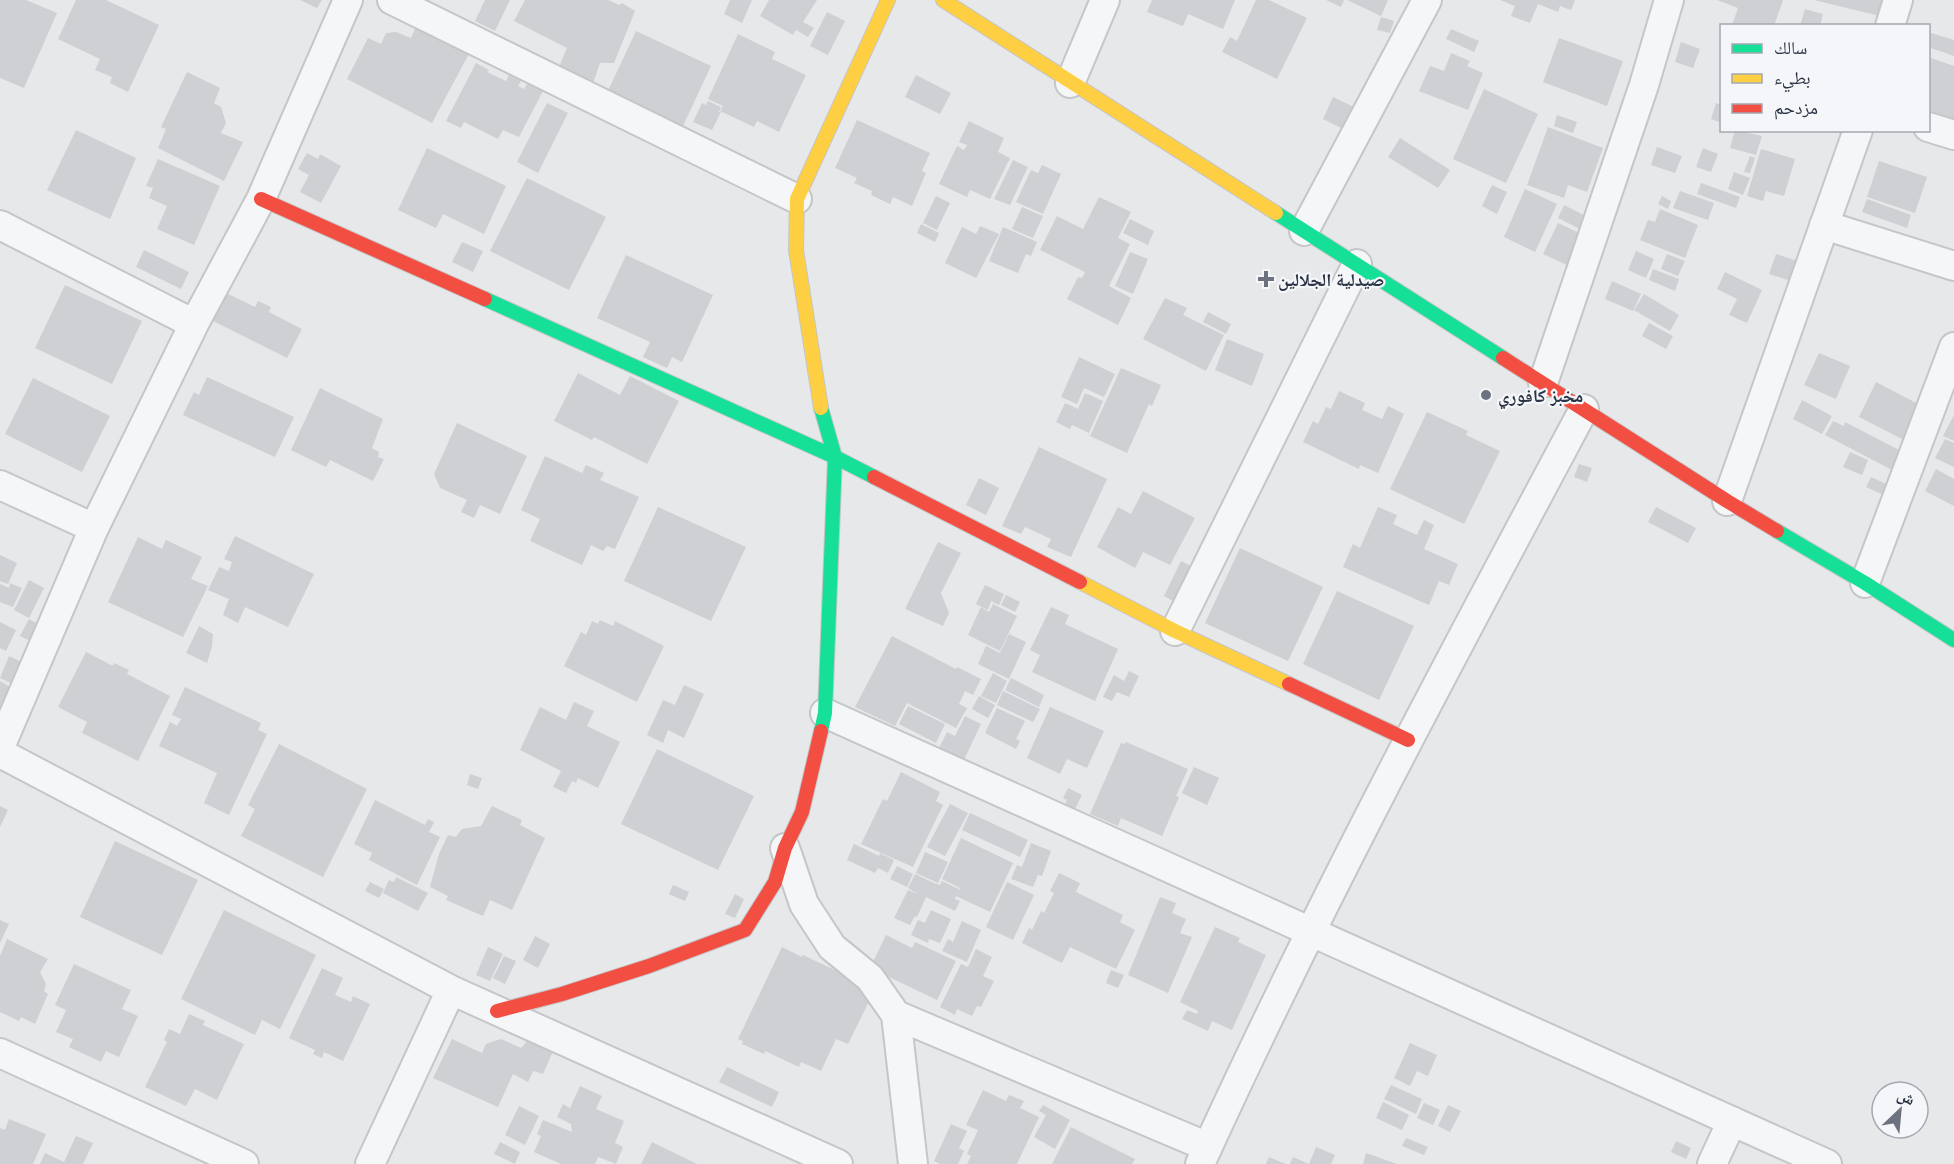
<svg xmlns="http://www.w3.org/2000/svg" width="1954" height="1164" font-family="'Noto Sans','Noto Naskh Arabic',sans-serif">
  <style>
    .building { fill: #ced0d3 }
    .lines { fill: none; stroke-linecap: round; stroke-linejoin: round }
    .street-casing { stroke: #c4c6c8; stroke-width: 32 }
    .fast-casing { stroke: #c4c6c8; stroke-width: 16 }
    .slow-casing { stroke: #c4c6c8; stroke-width: 16 }
    .jam-casing { stroke: #c4c6c8; stroke-width: 16 }
    .street { stroke: #f5f6f7; stroke-width: 28 }
    .fast { stroke: #16e098; stroke-width: 14 }
    .slow { stroke: #ffcf43; stroke-width: 14 }
    .jam { stroke: #f24e42; stroke-width: 14 }
    .poi-dot { fill: #6c737f; stroke: #f4f6f9; stroke-width: 2 }
    .labels { text-anchor: middle; dominant-baseline: central; stroke-width: 4.5; stroke-linejoin: round; paint-order: stroke }
    .poi-label { font-size: 18px; font-weight: bold; fill: #2b3445; stroke: #f4f6f9; text-anchor: start }
  </style>
  <rect width="100%" height="100%" fill="#e6e8ea"/>
  <!-- building -->
  <path class="building" d="M0,0H26L57,13L24,88L0,78Z
    M76,0H106L159,25L128,92L110,83L112,77L95,70L100,59L58,39Z
    M300,0H322L317,8Z
    M485,0H510L495,31L475,21Z
    M525,0H608L619,5L622,3L635,11L614,63H600L592,86L557,72L567,48L514,21Z
    M730,0H752L742,23L724,14Z
    M769,0H817L803,22L814,28L808,37L796,30L793,35L760,16Z
    M1152,0H1235L1223,29L1188,14L1183,26L1147,12Z
    M1256,0H1269L1307,18L1277,79L1222,52L1230,37L1237,41Z
    M1326,0H1344L1341,7Z
    M1347,0H1388L1381,16Z
    M1500,0H1575L1571,10L1560,6L1558,12L1538,4L1530,23L1511,16L1515,6Z
    M1717,0H1783L1774,26L1732,25L1738,8Z
    M1814,0H1884L1880,16Z
    M1805,9L1823,14L1820,26H1800Z
    M827,12L845,21L828,55L810,46Z
    M1381,17L1394,21L1390,33L1377,30Z
    M417,24L472,48L432,123L347,79L368,38L381,44L386,33L396,32L411,38Z
    M1451,29L1479,41L1474,52L1446,39Z
    M636,31L711,66L682,128L607,93Z
    M1928,32L1954,40V56L1928,47Z
    M738,34L775,52L772,59L806,75L779,132L757,121L754,127L720,111L723,106L708,99Z
    M1559,38L1623,61L1607,106L1543,82Z
    M1681,42L1700,49L1693,68L1675,62Z
    M1451,53L1470,61L1467,66L1483,73L1468,110L1419,91L1430,66L1444,71Z
    M1928,57L1954,66V124L1928,116Z
    M476,63L489,70L487,72L506,81L509,75L521,81L518,86L524,89L528,83L543,91L519,137L503,130L498,139L464,122L461,128L446,121Z
    M187,72L220,88L214,103L221,107L226,123L221,133L243,142L224,181L158,148L166,129L161,127Z
    M916,75L951,93L940,114L905,97Z
    M1484,89L1538,114L1506,183L1453,159Z
    M1333,97L1354,107L1343,129L1323,119Z
    M708,101L721,107L719,112H721L712,130L693,122L702,103L706,105Z
    M547,103L568,113L538,173L517,162Z
    M1716,103L1722,105V123L1711,119Z
    M1557,115L1577,122L1573,133L1554,126Z
    M857,120L930,153L922,171L926,173L912,206L893,197L890,204L871,195L872,191L854,183L857,178L835,168Z
    M969,121L1004,138L998,152L1010,158L990,199L970,190L967,197L939,184L957,146L964,150L967,145L959,142Z
    M1548,127L1603,148L1587,192L1568,185L1564,198L1527,185Z
    M76,130L136,158L110,219L47,190Z
    M1735,130L1762,136L1756,155L1730,148Z
    M1400,138L1450,170L1438,188L1388,157Z
    M1657,147L1682,156L1675,173L1651,165Z
    M427,148L506,186L484,234L443,214L436,228L398,210Z
    M1703,148L1718,154L1711,172L1696,167Z
    M1761,149L1795,159L1784,196L1766,191L1763,201L1747,196Z
    M307,153L318,159L320,154L341,166L321,203L300,192L309,175L298,169Z
    M1750,156L1755,158L1750,173L1744,172Z
    M158,159L220,186L194,245L157,229L167,206L149,198L153,188L146,186Z
    M1013,160L1028,167L1010,205L994,199Z
    M1879,161L1927,177L1915,213L1867,197Z
    M1042,165L1061,174L1043,214L1016,202L1031,170L1038,173Z
    M1734,172L1750,178L1743,195L1728,189Z
    M527,178L606,217L569,290L490,251Z
    M1701,183L1740,197L1736,208L1697,194Z
    M1492,185L1507,192L1497,214L1482,206Z
    M1525,189L1557,204L1535,252L1504,237Z
    M1680,191L1714,203L1708,220L1673,208Z
    M936,196L950,203L937,230L923,223Z
    M1662,196L1671,201L1668,209L1658,204Z
    M1099,197L1131,212L1118,238L1130,244L1109,286L1131,298L1118,325L1067,299L1078,277L1082,278L1085,272L1040,250L1057,216L1083,229Z
    M1867,199L1911,215L1907,228L1862,212Z
    M1564,205L1588,217L1582,230L1558,218Z
    M1022,207L1043,216L1033,238L1012,229Z
    M1660,209L1698,225L1685,258L1640,240L1648,220L1655,222Z
    M1130,219L1154,231L1148,245L1123,233Z
    M1558,223L1588,237L1573,268L1543,254Z
    M921,224L939,233L935,242L917,233Z
    M980,226L999,234L976,278L945,263L962,227L976,234Z
    M1003,227L1037,242L1031,256L1026,254L1018,273L989,261Z
    M462,242L483,251L473,272L452,262Z
    M144,250L189,272L181,289L136,267Z
    M1636,251L1654,259L1646,278L1628,270Z
    M1130,252L1148,259L1133,294L1115,286Z
    M1667,254L1685,261L1678,276L1661,269Z
    M1776,254L1798,261L1791,281L1769,274Z
    M626,255L713,295L682,362L672,357L667,368L643,357L650,342L597,318Z
    M1653,269L1679,279L1675,291L1649,280Z
    M1725,272L1762,290L1747,323L1729,315L1737,299L1717,289Z
    M1612,281L1641,294L1633,311L1605,299Z
    M65,285L142,321L112,384L35,348Z
    M222,291L255,307L258,301L271,307L269,312L302,329L287,358L209,319Z
    M1644,294L1679,315L1670,331L1634,310Z
    M1165,298L1187,308L1183,315L1224,335L1206,371L1143,339Z
    M1208,312L1231,324L1226,334L1203,322Z
    M1649,323L1673,336L1666,349L1642,336Z
    M1227,339L1264,354L1252,386L1215,370Z
    M1819,353L1850,366L1836,399L1804,385Z
    M1079,357L1115,374L1104,397L1084,388L1077,404L1061,397Z
    M1121,368L1161,385L1152,406L1149,404L1127,453L1090,436Z
    M578,373L620,395L630,376L679,401L647,464L594,437L592,440L554,421Z
    M207,377L294,417L275,457L183,415L194,392L199,395Z
    M33,378L110,416L82,472L5,434Z
    M1876,382L1920,405L1902,439L1859,417Z
    M320,388L383,419L372,448L379,452L378,457L384,459L373,481L330,460L326,467L291,450Z
    M1339,391L1365,403L1362,410L1382,419L1388,406L1404,414L1378,473L1360,465L1359,469L1303,442L1313,421L1318,424L1326,407L1331,409Z
    M1085,393L1103,401L1089,433L1072,425L1070,429L1056,422L1065,403L1078,409Z
    M1802,400L1832,416L1822,434L1793,419Z
    M1427,412L1468,431L1466,435L1500,451L1464,524L1390,489Z
    M1954,415V441L1943,436Z
    M1833,421L1844,426L1845,422L1901,451L1892,470L1825,435Z
    M457,423L527,456L500,514L480,505L474,518L461,512L467,500L440,488L434,474Z
    M1945,439L1954,443V467L1935,458Z
    M1039,447L1107,479L1071,557L1047,547L1051,539L1025,527L1021,534L1002,526Z
    M1850,452L1868,460L1862,475L1843,467Z
    M545,456L582,473L586,465L604,473L600,480L639,497L615,549L607,546L603,551L591,545L582,565L530,541L540,519L521,510Z
    M1579,464L1592,468L1587,482L1574,477Z
    M1936,469L1954,479V506L1925,491Z
    M1871,477L1893,487L1888,497L1866,487Z
    M979,478L999,488L986,515L966,505Z
    M1143,491L1195,518L1170,565L1143,552L1135,568L1097,547L1118,507L1131,514Z
    M658,507L746,547L711,621L624,581Z
    M1378,507L1397,515L1393,524L1417,535L1424,520L1434,525L1424,549L1458,564L1449,585L1439,581L1429,605L1343,567L1353,544L1360,548Z
    M1656,507L1696,528L1688,543L1648,522Z
    M235,536L314,574L288,627L245,607L238,623L223,615L229,599L208,590L219,567L229,571L232,562L224,559Z
    M138,537L162,549L166,540L202,557L191,579L208,586L183,637L108,602Z
    M938,542L961,553L941,593L949,613L943,626L905,609Z
    M1240,548L1323,587L1288,661L1205,623Z
    M0,555L17,563L8,584L0,581Z
    M1181,561L1198,570L1180,605L1164,596Z
    M29,580L44,588L29,618L14,610Z
    M10,583L22,588L13,607L0,602V584L9,588Z
    M985,585L1004,594L999,605L991,601L988,610L976,604Z
    M1337,591L1414,626L1379,700L1303,664Z
    M1006,595L1020,602L1015,612L1001,605Z
    M993,604L1017,616L1000,651L968,635L981,607L989,612Z
    M1051,607L1069,615L1065,624L1118,649L1095,701L1032,672L1040,655L1030,650Z
    M29,619L45,628L37,644L20,636Z
    M600,620L613,626L615,621L664,646L637,702L564,666L581,632L586,635L592,621L598,624Z
    M0,622L16,630L6,651L0,648Z
    M199,626L213,634L212,647L207,663L186,653Z
    M1009,634L1026,642L1009,679L978,664L986,646L1000,653Z
    M892,636L956,669L957,667L981,679L973,695L965,691L959,704L967,708L956,728L907,703L895,726L855,707Z
    M86,652L113,666L114,663L129,670L127,674L170,696L138,761L82,733L87,722L58,707Z
    M9,656L26,664L15,685L0,678Z
    M1129,671L1139,676L1129,697L1117,692L1112,701L1103,697L1114,675L1124,681Z
    M993,673L1007,681L996,703L981,696Z
    M1011,678L1044,695L1039,707L1005,690Z
    M0,681L12,688L0,711Z
    M684,685L704,694L684,738L668,730L663,743L647,735L663,700L675,705Z
    M185,687L261,723L258,730L267,734L229,815L204,803L217,773L159,746L170,722L177,726L181,719L172,715Z
    M1003,691L1040,709L1033,722L997,705Z
    M979,696L995,705L988,718L972,709Z
    M574,702L594,711L587,726L620,742L598,788L578,778L576,783L572,781L566,793L553,787L561,771L520,750L540,707L566,720Z
    M908,706L945,724L936,743L899,724Z
    M1050,707L1104,731L1087,768L1067,759L1060,774L1027,758Z
    M997,708L1025,721L1016,739L1020,741L1016,749L985,733Z
    M965,716L981,724L963,762L938,750L947,732L955,736Z
    M1126,742L1188,769L1176,796L1179,797L1162,836L1121,818L1118,826L1090,814L1121,743L1125,744Z
    M279,744L367,789L323,877L241,836L255,809L248,805Z
    M657,749L754,796L718,870L621,824Z
    M1194,767L1219,778L1207,805L1182,793Z
    M901,772L940,792L936,801L943,805L913,867L861,844L883,799L887,801Z
    M470,774L482,778L478,789L467,785Z
    M1068,788L1082,795L1073,813L1063,808L1067,800L1063,798Z
    M375,800L425,825L428,819L434,822L429,832L440,837L417,885L369,860L372,853L354,844Z
    M950,804L968,813L945,856L927,847Z
    M0,806L8,810L0,827Z
    M492,806L522,820L520,825L545,838L512,910L490,900L483,916L446,900L448,896L430,887L439,854L448,835L456,837L462,829L481,826Z
    M970,813L1028,840L1020,857L962,830Z
    M961,838L1013,863L990,912L956,896L960,888L942,879Z
    M115,841L198,880L162,955L80,917Z
    M1031,843L1051,851L1042,876L1038,875L1033,887L1011,879L1017,865L1022,867Z
    M854,844L879,856L880,853L894,860L888,873L878,868L875,873L847,860Z
    M925,852L948,862L938,883L916,873Z
    M897,866L913,874L907,887L890,879Z
    M1059,873L1080,883L1076,892L1123,915L1120,922L1135,930L1116,969L1070,947L1062,963L1022,943L1029,928L1032,930L1041,911L1044,913L1054,893L1050,891Z
    M915,874L934,883L940,885L942,881L959,889L955,899L960,901L955,911L926,897L917,917L915,916L910,925L894,918L908,890L918,894L908,888Z
    M396,877L428,893L418,911L383,893L389,880L394,882Z
    M370,882L384,889L379,898L365,891Z
    M1007,882L1034,895L1013,940L986,927Z
    M673,885L689,892L685,901L669,894Z
    M735,894L744,899L735,918L725,914Z
    M1160,897L1176,903L1172,913L1186,919L1180,933L1192,937L1168,993L1128,975Z
    M224,910L316,955L280,1029L262,1020L255,1035L181,999Z
    M931,910L951,919L940,943L929,939L928,943L911,935L918,920L925,923Z
    M0,920L9,924L0,943Z
    M962,921L981,930L967,962L942,951L948,939L953,942Z
    M1215,927L1240,938L1238,942L1266,955L1232,1030L1212,1021L1208,1031L1182,1019L1187,1010L1197,1014L1198,1011L1180,1002Z
    M886,935L912,948L915,942L956,961L937,1000L870,968Z
    M535,936L550,944L538,968L523,960Z
    M7,939L48,959L40,972L46,984L44,991L48,994L35,1024L21,1017L19,1021L0,1012V956Z
    M488,947L503,954L490,981L476,975Z
    M782,947L802,957L803,955L875,989L848,1044L836,1039L821,1071L801,1062L799,1067L765,1051L764,1054L742,1044L743,1041L738,1039Z
    M976,949L992,957L983,976L994,981L981,1007L977,1006L972,1016L957,1009L955,1015L940,1007L961,964L968,967Z
    M504,956L516,961L505,984L493,978Z
    M74,964L131,990L122,1009L138,1016L119,1057L106,1051L101,1062L69,1047L73,1039L56,1032L66,1010L55,1005Z
    M322,968L343,978L335,995L351,1002L353,996L370,1004L343,1061L324,1052L322,1058L313,1054L315,1050L289,1038Z
    M1111,970L1124,975L1118,988L1106,983Z
    M189,1014L205,1021L203,1025L244,1044L217,1100L195,1089L186,1106L145,1087L167,1042L164,1040L169,1029L180,1034Z
    M530,1038L554,1049L543,1074L533,1071L528,1082L513,1074L498,1107L433,1078L452,1039L482,1053L486,1044L501,1039L521,1048Z
    M1410,1043L1437,1055L1428,1076L1417,1071L1410,1086L1394,1078Z
    M727,1067L779,1092L772,1107L719,1082Z
    M1391,1085L1422,1099L1416,1114L1384,1099Z
    M580,1086L602,1096L596,1109L624,1121L615,1143L623,1147L616,1164L598,1157L595,1164H561L534,1152L541,1136L537,1134L543,1120L572,1132L571,1124L557,1117L563,1104L570,1108Z
    M983,1090L1006,1101L1009,1095L1024,1101L1020,1108L1039,1117L1017,1164H967L971,1156L967,1154L978,1130L966,1125Z
    M1383,1102L1409,1115L1402,1130L1376,1118Z
    M1424,1103L1440,1110L1433,1125L1417,1118Z
    M1043,1105L1070,1120L1055,1149L1034,1137L1046,1115L1039,1111Z
    M1448,1105L1461,1111L1450,1132L1438,1126Z
    M519,1106L539,1116L525,1145L505,1135Z
    M9,1119L46,1134L33,1164H0V1128L5,1130Z
    M951,1124L967,1131L959,1148L964,1151L958,1164H940L934,1161Z
    M1071,1127L1135,1159L1132,1164H1052Z
    M76,1136L93,1143L83,1164H40L45,1153L64,1162Z
    M1406,1138L1428,1147L1424,1155L1402,1146Z
    M1676,1141L1691,1148L1686,1159L1671,1152Z
    M500,1142L520,1152L515,1164L494,1154Z
    M652,1142L697,1164H641Z
    M1316,1147L1335,1155L1331,1164H1290L1293,1157L1309,1164Z
    M1366,1153L1397,1164H1363Z
    M1269,1157L1286,1164H1266Z"/>
  <g class="lines">
    <defs>
      <path id="street" d="M392,0L797,199
        M1890,26L1898,0
        M1070,83L1105,0
        M1928,127L1954,135
        M0,225L194,324
        M1824,225L1954,266
        M1304,231L1427,0
        M1543,383L1644,85L1669,0
        M0,485L94,528
        M1727,501L1858,130
        M1865,583L1954,347
        M1175,631L1357,264
        M825,713L1827,1164
        M0,747L94,528L194,324L261,199L348,0
        M0,753L451,990L838,1164
        M785,848L804,904L832,947L870,978L896,1015L913,1164
        M896,1015L1208,1147
        M0,1053L244,1164
        M370,1164L451,990
        M1200,1164C1317,907 1451,658 1584,409
        M1712,1164L1732,1121"/>
      <path id="fast" d="M1276,213L1503,358
        M485,299L835,457L874,477
        M1777,531L1865,583L1954,640
        M821,731L825,713L835,457L821,408"/>
      <path id="slow" d="M943,0L1276,213
        M821,408L796,250L797,199L888,0
        M1080,582L1175,631L1289,684"/>
      <path id="jam" d="M261,199L485,299
        M1503,358L1727,501L1777,531
        M874,477L1080,582
        M1289,684L1408,740
        M497,1011L562,994L649,966L745,930L775,882L785,848L802,812L821,731"/>
    </defs>
    <!-- street casing -->
    <use href="#street" class="street-casing"/>
    <!-- fast casing -->
    <use href="#fast" class="fast-casing"/>
    <!-- slow casing -->
    <use href="#slow" class="slow-casing"/>
    <!-- jam casing -->
    <use href="#jam" class="jam-casing"/>
    <!-- street -->
    <use href="#street" class="street"/>
    <!-- fast -->
    <use href="#fast" class="fast"/>
    <!-- slow -->
    <use href="#slow" class="slow"/>
    <!-- jam -->
    <use href="#jam" class="jam"/>
  </g>
  <!-- markers -->
  <g class="poi-dot">
    <path d="M1263 270h6v6h6v6h-6v6h-6v-6h-6v-6h6z"/>
    <circle cx="1486" cy="395" r="6"/>
  </g>
  <g class="labels">
    <!-- poi labels -->
    <g class="poi-label">
      <text x="1278" y="279">صيدلية الجلالين</text>
      <text x="1498" y="395">مخبز كافوري</text>
    </g>
  </g>
  <!-- legend -->
  <rect x="1720" y="24" width="210" height="108" fill="#f4f6f9" stroke="#a4a8b1" stroke-width="1.5"/>
  <rect x="1732" y="44" width="30" height="9" fill="#16e098" stroke="#a4a8b1" stroke-width="1.5"/>
  <text x="1774" y="54" font-size="18" fill="#2b3445">سالك</text>
  <rect x="1732" y="74" width="30" height="9" fill="#ffcf43" stroke="#a4a8b1" stroke-width="1.5"/>
  <text x="1774" y="84" font-size="18" fill="#2b3445">بطيء</text>
  <rect x="1732" y="104" width="30" height="9" fill="#f24e42" stroke="#a4a8b1" stroke-width="1.5"/>
  <text x="1774" y="114" font-size="18" fill="#2b3445">مزدحم</text>
  <!-- north arrow -->
  <g transform="translate(1900 1110) rotate(26)"><circle r="28" fill="#f4f6f9" stroke="#a4a8b1" stroke-width="1.5"/>
  <path d="M0-4.5L10 22L0 15L-10 22Z" fill="#6c737f"/>
  <text y="-9" font-size="16" font-weight="bold" text-anchor="middle" fill="#2b3445">ش</text>
  </g>
</svg>
